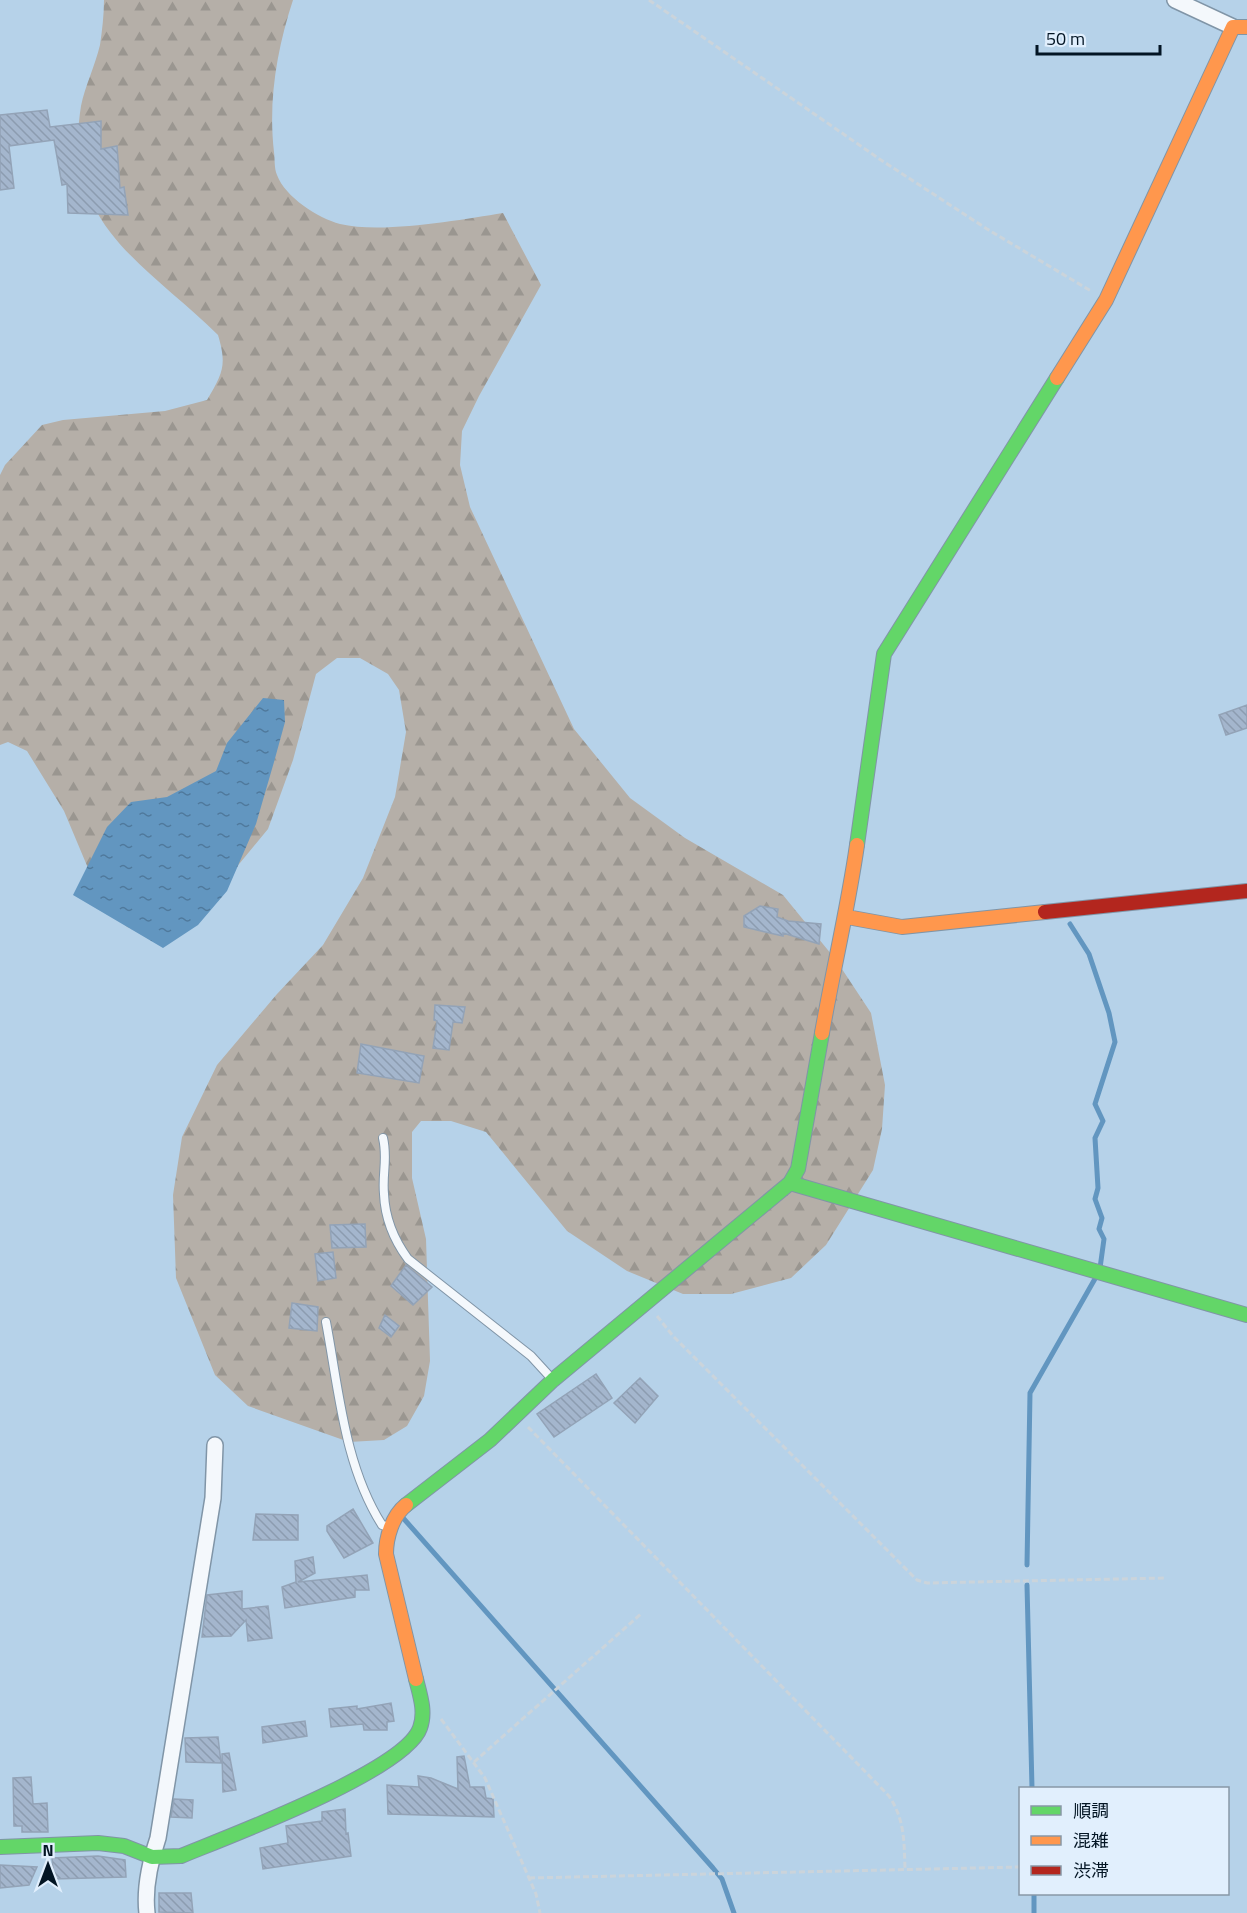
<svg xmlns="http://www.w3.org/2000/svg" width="1247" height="1913" font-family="'Titillium Web','Noto Sans JP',sans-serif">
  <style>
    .forest { fill: url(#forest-firs) }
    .water { fill: url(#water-ripples) }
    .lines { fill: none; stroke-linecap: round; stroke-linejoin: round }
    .stream { stroke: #6296c0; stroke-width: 5 }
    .building { fill: url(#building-back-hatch); stroke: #93a3b7; stroke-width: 1.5 }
    .lane-casing { stroke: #8095a7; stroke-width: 10 }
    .street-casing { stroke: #8095a7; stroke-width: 18 }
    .fast-casing { stroke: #8095a7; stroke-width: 16 }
    .slow-casing { stroke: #8095a7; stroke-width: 16 }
    .jam-casing { stroke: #8095a7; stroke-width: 16 }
    .path { stroke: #cbd4db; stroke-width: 3; stroke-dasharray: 6 3; stroke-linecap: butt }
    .lane { stroke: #f4f8fc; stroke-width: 8 }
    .street { stroke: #f4f8fc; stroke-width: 15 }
    .fast { stroke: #63d668; stroke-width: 14 }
    .slow { stroke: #ff974d; stroke-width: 14 }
    .jam { stroke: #b3261e; stroke-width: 14 }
  </style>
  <defs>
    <pattern id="forest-firs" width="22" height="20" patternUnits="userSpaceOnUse" patternTransform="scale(1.5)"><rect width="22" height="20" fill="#b5afa8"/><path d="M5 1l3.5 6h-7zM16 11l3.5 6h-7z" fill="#9a9690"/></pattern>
    <pattern id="water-ripples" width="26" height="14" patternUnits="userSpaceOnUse" patternTransform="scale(1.5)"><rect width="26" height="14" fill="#6296c0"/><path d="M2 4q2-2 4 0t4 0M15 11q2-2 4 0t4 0" fill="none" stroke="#4f799c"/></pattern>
    <pattern id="building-back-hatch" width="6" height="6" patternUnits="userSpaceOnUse" patternTransform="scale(1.5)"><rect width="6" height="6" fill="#a4b6cd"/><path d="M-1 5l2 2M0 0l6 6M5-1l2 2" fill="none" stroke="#8c9cb0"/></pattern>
  </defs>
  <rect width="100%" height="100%" fill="#b6d2e9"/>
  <!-- forest -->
  <path class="forest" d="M104,0H293C277,49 268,101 274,152C275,159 274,168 277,175C285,197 318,218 340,224C382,234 459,220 503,213L541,285L479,396L462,431L460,465L470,507L574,729L630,798L685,838L783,895L836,960L871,1013L885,1085L882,1129L873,1170L826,1245L791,1278L731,1294H683L627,1271L567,1231L486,1132L451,1121H421L412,1132V1178L426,1239L430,1361L424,1396L407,1426L384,1440L349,1442L248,1406L215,1375L176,1278L173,1195L182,1137L217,1065L277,994L323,945L363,878L395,797L406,732L399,690L388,674L360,658H337L316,674L293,760L268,829L212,897L147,934L127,927L101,899L64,811L27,751L8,742L0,745V475L5,465L42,425L63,420L165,411L207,400C223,373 227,365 218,335C146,264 62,225 81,106C85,86 95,66 100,45C102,31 104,15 104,0Z"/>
  <!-- water -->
  <path class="water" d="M263,698L284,700L285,722L274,762L256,824L227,891L198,925L163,948L73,895L107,827L131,802L167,797L216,771L227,743Z"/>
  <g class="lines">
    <!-- stream -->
    <path class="stream" d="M1070,924L1089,954L1109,1013L1115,1042L1095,1104L1103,1121L1095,1138L1098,1188L1095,1199L1102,1218L1099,1229L1104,1239L1100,1268
      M404,1519L713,1868L722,1879L734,1913
      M1027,1565L1030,1393L1096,1277
      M1027,1585L1032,1788
      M1034,1894V1913"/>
  </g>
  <!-- building -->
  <path class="building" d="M47,110L50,127L101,121V149L117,146L120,188L124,187L128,215L68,213L67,184L62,185L54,140L9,146L14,188L0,190V115Z
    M1247,705V728L1226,735L1219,715Z
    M760,906L778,909L777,917L788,921L821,924L819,944L783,933V936L744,927V916Z
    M435,1005L465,1007L462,1023L453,1022L449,1050L433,1048L437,1021L434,1020Z
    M361,1044L424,1056L419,1083L357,1073Z
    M365,1224L366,1247L332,1248L330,1225Z
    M333,1252L336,1278L318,1281L315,1254Z
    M406,1265L432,1287L413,1305L391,1286Z
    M292,1303L318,1307L317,1331L289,1328Z
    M385,1315L399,1326L391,1337L379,1328Z
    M596,1374L612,1398L554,1437L537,1414Z
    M640,1378L658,1396L635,1423L614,1403Z
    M353,1509L373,1543L344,1558L327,1531V1526Z
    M256,1514L298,1515V1540H253Z
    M313,1557L315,1573L298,1582L367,1575L369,1590H355V1597L285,1608L282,1587L296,1582L295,1561Z
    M242,1591V1609L268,1606L272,1638L248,1641L246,1620L231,1636L202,1637L207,1595Z
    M391,1703L394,1721L387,1722V1730H364L363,1724L331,1727L329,1709L357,1706V1709Z
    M305,1721L307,1736L263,1743L262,1727Z
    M218,1737L221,1763L186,1762L185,1738Z
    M229,1753L236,1790L223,1792L222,1754Z
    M464,1756L470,1787H484L486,1798L493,1799L494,1817L388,1814L387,1785L419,1787L418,1776L431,1778L458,1789L457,1757Z
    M31,1777L33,1804L47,1803L48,1832H22V1826H14L13,1778Z
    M174,1799L193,1800L192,1818L171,1817Z
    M345,1809L346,1834L348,1833L351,1856L263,1869L260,1848L288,1843L286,1826L322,1821V1812Z
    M98,1856L125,1860L126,1877L54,1879L52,1858Z
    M0,1865L37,1867L29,1885L0,1888Z
    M159,1893H191L193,1913L159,1912Z"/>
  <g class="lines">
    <defs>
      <path id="lane" d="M383,1138C388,1159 382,1173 384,1194C385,1218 394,1240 408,1259L531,1356L553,1380
        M326,1322C339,1390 344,1465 382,1525L390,1527"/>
      <path id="street" d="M1175,0L1233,27
        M147,1913C144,1888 150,1862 158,1838L213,1498L215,1445"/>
      <path id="fast" d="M857,845L884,654L1057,378
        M790,1183L1247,1315
        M406,1505L490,1440L553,1380L790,1183L798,1169L822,1033
        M0,1847L98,1843L124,1846L152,1857L181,1856C227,1837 405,1771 420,1728C426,1712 420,1695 416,1679"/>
      <path id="slow" d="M1057,378L1106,300L1233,27H1247
        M847,917L902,927L1045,912
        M822,1033C833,970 848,908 857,845
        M406,1505C392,1516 386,1538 386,1554L416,1679"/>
      <path id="jam" d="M1045,912L1247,891"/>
    </defs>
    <!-- lane casing -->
    <use href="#lane" class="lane-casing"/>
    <!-- street casing -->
    <use href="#street" class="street-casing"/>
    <!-- fast casing -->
    <use href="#fast" class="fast-casing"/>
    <!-- slow casing -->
    <use href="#slow" class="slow-casing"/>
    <!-- jam casing -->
    <use href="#jam" class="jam-casing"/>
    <!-- path -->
    <path class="path" d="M649,0L881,160L987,229L1091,291
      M657,1316L673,1336L917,1580L927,1583L1164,1578
      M528,1427L889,1796C905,1820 904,1842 905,1869
      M441,1719L485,1778L536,1894L540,1913
      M474,1762L642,1613
      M529,1878L1020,1867"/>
    <!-- lane -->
    <use href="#lane" class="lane"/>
    <!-- street -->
    <use href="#street" class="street"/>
    <!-- fast -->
    <use href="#fast" class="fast"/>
    <!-- slow -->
    <use href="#slow" class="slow"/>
    <!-- jam -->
    <use href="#jam" class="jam"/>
  </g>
  <!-- legend -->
  <rect x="1019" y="1787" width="210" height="108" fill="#e1effd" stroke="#8898a6" stroke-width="1.5"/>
  <rect x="1031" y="1806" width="30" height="9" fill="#63d668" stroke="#8898a6" stroke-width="1.5"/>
  <text x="1073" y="1817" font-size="18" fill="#031524">順調</text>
  <rect x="1031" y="1836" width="30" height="9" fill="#ff974d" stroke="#8898a6" stroke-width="1.5"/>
  <text x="1073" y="1847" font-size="18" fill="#031524">混雑</text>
  <rect x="1031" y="1866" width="30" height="9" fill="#b3261e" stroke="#8898a6" stroke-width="1.5"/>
  <text x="1073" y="1877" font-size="18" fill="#031524">渋滞</text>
  <!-- north arrow -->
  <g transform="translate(48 1865)" stroke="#e1effd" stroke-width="4.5" paint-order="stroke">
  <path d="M0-4.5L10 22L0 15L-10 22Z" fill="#031524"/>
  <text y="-9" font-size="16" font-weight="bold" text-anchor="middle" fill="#031524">N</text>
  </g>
  <!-- scale -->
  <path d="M1037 45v9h123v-9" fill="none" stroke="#031524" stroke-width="3"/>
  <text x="1046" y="45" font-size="18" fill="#031524" stroke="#e1effd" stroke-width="4.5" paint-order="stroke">50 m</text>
</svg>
